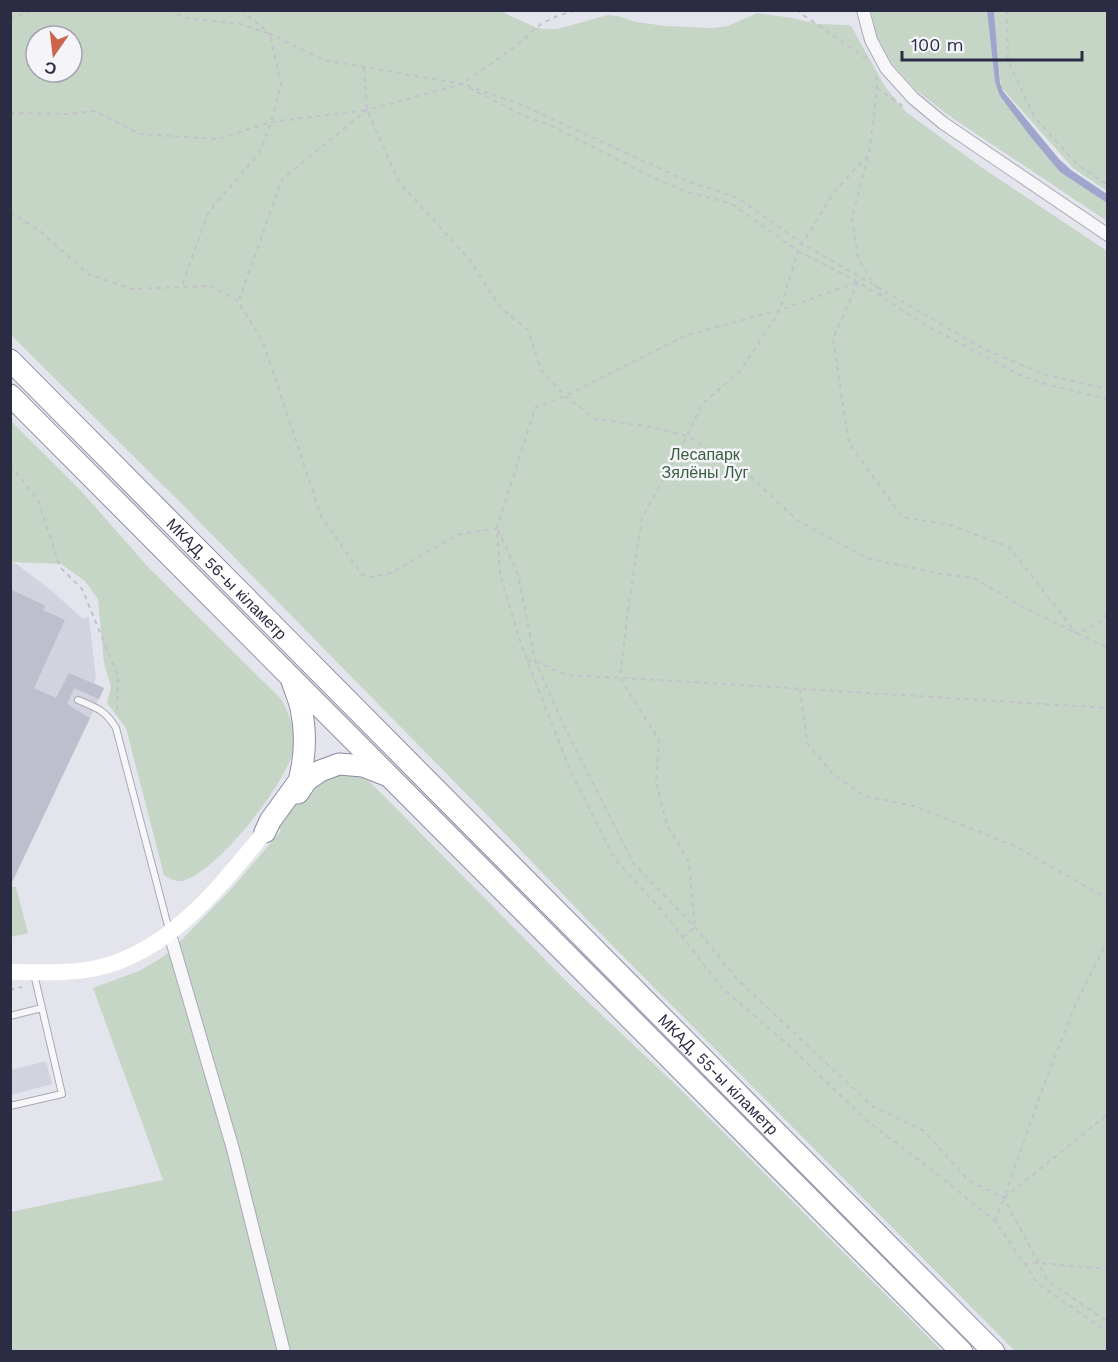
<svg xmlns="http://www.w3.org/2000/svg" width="1118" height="1362" font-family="'Work Sans',sans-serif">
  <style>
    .built { fill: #d2d3de }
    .green { fill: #c5d5c6; fill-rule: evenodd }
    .water { fill: #a0a6cb }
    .building { fill: #bebfcc }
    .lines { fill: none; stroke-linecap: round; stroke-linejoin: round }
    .lane-casing { stroke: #a9a9b6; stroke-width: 8 }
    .street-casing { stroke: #a9a9b6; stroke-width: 14 }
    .highway-casing { stroke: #8b8da2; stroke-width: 23 }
    .path { stroke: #c2c2cb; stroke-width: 2; stroke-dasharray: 4.5 4.5; stroke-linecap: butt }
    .lane { stroke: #f7f7fa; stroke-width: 6 }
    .street { stroke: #f7f7fa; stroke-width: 12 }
    .secondary { stroke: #fff; stroke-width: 16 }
    .highway { stroke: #fff; stroke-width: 21 }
    .labels { text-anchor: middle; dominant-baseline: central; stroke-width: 5; stroke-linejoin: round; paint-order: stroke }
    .park-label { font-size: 16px; fill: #39603e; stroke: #f4f4f9 }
    .street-label { font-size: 16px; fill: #2b2c44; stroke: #f4f4f9 }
  </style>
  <rect width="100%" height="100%" fill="#e4e4ec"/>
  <!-- built -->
  <path class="built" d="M11,562L15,563L52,591L83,619L89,617L96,679L94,683L104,688L14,879L11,882Z
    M46,1061L52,1084L11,1095V1070Z"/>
  <!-- green -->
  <path class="green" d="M500,11L535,27L543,29H557L608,15L618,16L636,22L666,26L712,28L728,26L757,13L792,18L818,24L847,25L851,26L886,88L906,112L981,167L1107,251V1351H1015L600,933L491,819L182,504L11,335V11ZM36,36H72V72H36Z
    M871,11H987L995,82L1003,100L1060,172L1107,203V221L948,115L916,90L891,62L877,36Z
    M994,11H1107V191L1073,168L1001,87Z
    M10,420L82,492L149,568L281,699C290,715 297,732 293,751C285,785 219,869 185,880C177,883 171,879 164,875L126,728L107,703L111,687L104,663L98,599L85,581L61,564L11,562Z
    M356,772L371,783L569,984L678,1087L942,1351H11L10,1212L163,1180L93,988L139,971L158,960L172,950L234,886L281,831L278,828L315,777Z
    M11,887H16L28,933L11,937Z"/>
  <!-- water -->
  <path class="water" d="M987,11H994L1000,83L1003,91L1059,159L1071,170L1107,194V203L1060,172L1030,136L1000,96L995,82Z"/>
  <!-- building -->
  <path class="building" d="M10,589L46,606L43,610L65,620L34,688L56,698L69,673L104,688L99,699L74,688L67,704L90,718L10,886Z"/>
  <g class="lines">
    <defs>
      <path id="lane" d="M78,700C97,708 105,710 116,728L169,930
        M10,1016L42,1008
        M10,1106L62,1094L34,974"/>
      <path id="street" d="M863,10L871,40L886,68L913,98L943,123L1108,235
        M170,934L233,1149L284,1352"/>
      <g id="highway">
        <path id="s1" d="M10,360L994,1352"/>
        <path d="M10,395L962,1352"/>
        <path d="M298,793L307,780L320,771L339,764L363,766L386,775"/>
        <path d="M265,832L270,821L299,781C305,758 306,731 301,708C299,699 295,690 292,681"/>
      </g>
    </defs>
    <!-- lane casing -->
    <use href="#lane" class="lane-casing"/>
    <!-- street casing -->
    <use href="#street" class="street-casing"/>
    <!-- highway casing -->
    <use href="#highway" class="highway-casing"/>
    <!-- path -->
    <path class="path" d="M169,10L184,18L240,24L270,34L281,85L271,122L259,153L208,213L181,288
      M241,10L270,34L324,60L462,84L520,104L687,181L738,198L803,244L984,349L1046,375L1108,389
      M796,10L866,58
      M1007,10L1008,61L1035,118L1078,165L1108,185
      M10,19L34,10
      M364,68L367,110
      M876,76L877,88L869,154L834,192L798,251L780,310L687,335L565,396L535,408L497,528L500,574L522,647L570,770L614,858L664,913L721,987L786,1043L866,1120L937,1174L995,1221L1038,1284L1108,1332
      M469,88L524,116L552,126L654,178L685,191L732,204L798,251L858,282L927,326L1022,376L1049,385L1108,399
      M877,88L904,107
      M10,113L68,114L95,111L140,134L218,139L271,122L367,110L399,182L469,259L500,307L528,330L541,370L565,396L595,419L652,427L687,436L748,474L798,521L867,558L942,574L974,578L1023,607L1108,648
      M868,157L852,217L858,259L883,297
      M10,212L40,231L88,274L131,289L211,286L238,301L263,342L321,516L361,574L372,577L391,573L457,535L497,528
      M858,282L833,339L849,443L902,517L950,525L1009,547L1077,634L1101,621L1108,613
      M239,300L282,179L367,110L462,84L515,47L542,23L560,15L577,10
      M10,465L38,500L60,567L82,589L118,676L117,713
      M498,530L518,574L535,661L565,728L634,864L695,927L736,978L872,1106L924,1131L969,1181L1004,1198L1048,1281L1108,1322
      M527,661H535L566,675L676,681L1108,708
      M800,689L807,743L834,775L865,796L914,806L1015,846L1108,899
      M683,937L695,927L689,862L667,825L656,782L659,740L620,678L628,610L642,518L687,436L702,404L741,370L780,310L858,282
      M1108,940L1076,1003L1043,1087L1004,1198L1108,1114
      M10,990L22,987
      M995,1221L1004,1198
      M1024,1264L1038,1263L1108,1269"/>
    <!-- lane -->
    <use href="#lane" class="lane"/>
    <!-- street -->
    <use href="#street" class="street"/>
    <!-- secondary -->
    <path class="secondary" d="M10,972C39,972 69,974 97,968C170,952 220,886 265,832"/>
    <!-- highway -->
    <use href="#highway" class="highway"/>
  </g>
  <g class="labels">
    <!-- park labels -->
    <g class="park-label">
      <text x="705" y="454">Лесапарк<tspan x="705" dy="18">Зялёны Луг</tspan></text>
    </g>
    <!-- street labels -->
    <g class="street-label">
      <text stroke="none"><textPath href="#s1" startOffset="308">МКАД, 56-ы кіламетр</textPath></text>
      <text stroke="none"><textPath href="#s1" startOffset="1006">МКАД, 55-ы кіламетр</textPath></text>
    </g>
  </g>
  <!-- border -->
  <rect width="1118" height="1362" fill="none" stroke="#2b2c44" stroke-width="24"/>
  <!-- north arrow -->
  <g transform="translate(54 54) rotate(194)"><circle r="28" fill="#f4f4f9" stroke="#a4a4b1" stroke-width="1.5"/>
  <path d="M0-4.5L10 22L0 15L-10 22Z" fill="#ce634b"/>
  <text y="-9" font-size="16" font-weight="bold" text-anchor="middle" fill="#2b2c44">С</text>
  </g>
  <!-- scale -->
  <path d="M902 51v9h180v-9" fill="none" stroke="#2b2c44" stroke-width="3"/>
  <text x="911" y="51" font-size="18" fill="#2b2c44" stroke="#f4f4f9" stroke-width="4.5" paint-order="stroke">100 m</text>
</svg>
